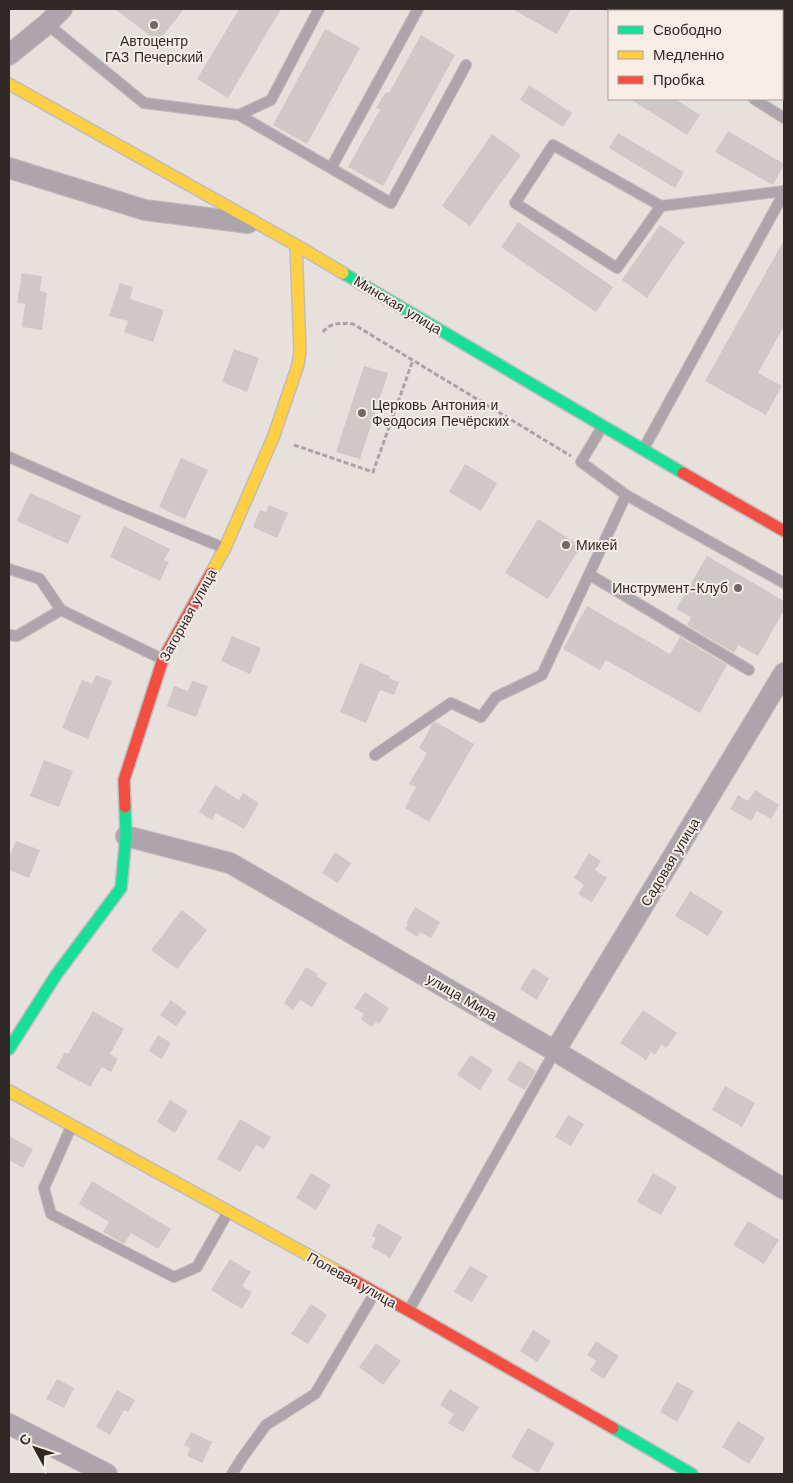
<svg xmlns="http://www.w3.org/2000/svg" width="793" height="1483" font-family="'Work Sans',sans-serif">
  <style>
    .building { fill: #cec9c6 }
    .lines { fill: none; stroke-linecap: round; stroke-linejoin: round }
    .lane-casing { stroke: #c1bcba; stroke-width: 12 }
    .street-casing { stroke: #c1bcba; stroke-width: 22 }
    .fast-casing { stroke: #c1bcba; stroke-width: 14 }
    .slow-casing { stroke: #c1bcba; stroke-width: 14 }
    .jam-casing { stroke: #c1bcba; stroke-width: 14 }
    .path { stroke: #a9a3a6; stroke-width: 3; stroke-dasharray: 5 2.5; stroke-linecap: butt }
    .lane { stroke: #aca5ac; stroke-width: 10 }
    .street { stroke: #aca5ac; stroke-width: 20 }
    .fast { stroke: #16e098; stroke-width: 11 }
    .slow { stroke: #ffcf43; stroke-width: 11 }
    .jam { stroke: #f24e42; stroke-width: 11 }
    .poi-dot { fill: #6f6a67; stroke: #f8ece6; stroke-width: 2 }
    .labels { text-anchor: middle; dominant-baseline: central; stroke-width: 4; stroke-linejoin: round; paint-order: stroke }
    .poi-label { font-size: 14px; fill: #2f2a28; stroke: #f8ece6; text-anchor: start }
    .street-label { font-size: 14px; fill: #2f2a28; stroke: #f8ece6 }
  </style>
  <rect width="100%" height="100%" fill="#e7e0dd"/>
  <!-- building -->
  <path class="building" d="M115,9H184L158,42Z
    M239,9H281L228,98L197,79Z
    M512,9H571L557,34Z
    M325,29L360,48L307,144L273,125Z
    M421,35L455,55L383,186L348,167L380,110L376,108L386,92L389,93Z
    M529,85L572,113L563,127L520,100Z
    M630,99H675L700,115L687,135Z
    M728,131L784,164L773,185L715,152Z
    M618,133L684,172L675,188L609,148Z
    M492,134L521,155L470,226L442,206Z
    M518,222L613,287L596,312L501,247Z
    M660,225L685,242L647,298L622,280Z
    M784,240V326L758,373L782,386L766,415L705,381Z
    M22,273L42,276L40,291L47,293L42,330L22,327L25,304L17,303Z
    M120,283L133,287L130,299L164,310L153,342L124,332L128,321L109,316Z
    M234,349L259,358L247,392L222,382Z
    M364,366L388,373L360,459L336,452Z
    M181,458L208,470L185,519L159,507Z
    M465,464L497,483L481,511L449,492Z
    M30,493L81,516L68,544L17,521Z
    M269,505L288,513L277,538L253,527L260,510L266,512Z
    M538,519L581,546L548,599L505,573Z
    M124,526L170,549L164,560L169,562L160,581L110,557Z
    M707,556L784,601V610L758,656L738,645L734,653L687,625L691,617L676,609Z
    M587,606L670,654L680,637L727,665L700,713L606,660L600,670L563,649Z
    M232,636L261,648L250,674L221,661Z
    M360,663L390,676L389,678L399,682L394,695L380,690L366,723L340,712Z
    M96,675L112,681L88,739L62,728L82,680L92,684Z
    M192,681L208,686L196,717L167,706L174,686L188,691Z
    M436,722L474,744L429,822L405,808L416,787L409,784L427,753L419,748L433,723Z
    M44,760L73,771L59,807L30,796Z
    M215,785L239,800L243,793L259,803L244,829L216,813L212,820L199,812Z
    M755,790L779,805L771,819L757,811L751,821L730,809L738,795L748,801Z
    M16,841L40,850L29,878L9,870V858Z
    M335,852L351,863L338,883L322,873Z
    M589,853L601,861L595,870L607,878L592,902L578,894L584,885L574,878Z
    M690,891L723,912L708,936L675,916Z
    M415,907L440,922L431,938L420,932L417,937L405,929L408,924L406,923Z
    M182,910L207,930L177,969L151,950Z
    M306,967L318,974L316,976L327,983L312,1007L300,1000L293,1010L284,1003Z
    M533,968L549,978L537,1000L520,989Z
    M365,992L389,1008L379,1024L376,1022L372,1027L361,1019L364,1014L354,1008Z
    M171,1000L187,1012L176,1026L160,1015Z
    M643,1010L677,1033L666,1048L662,1044L655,1055L651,1052L646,1060L620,1043Z
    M93,1011L124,1029L110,1054L118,1059L111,1072L102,1067L90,1087L56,1068L65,1052L68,1054Z
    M158,1035L171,1043L162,1059L149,1051Z
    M471,1055L493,1070L480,1090L457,1075Z
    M519,1060L536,1071L525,1090L507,1080Z
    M725,1086L755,1103L742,1127L712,1110Z
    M170,1100L188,1111L175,1133L157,1122Z
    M568,1115L584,1124L571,1146L555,1137Z
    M240,1119L271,1137L264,1149L256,1145L240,1172L217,1159Z
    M9,1136L33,1149L23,1168L9,1160Z
    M311,1173L331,1185L316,1210L296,1198Z
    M653,1173L677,1187L661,1215L637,1202Z
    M92,1181L171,1229L158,1249L131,1233L124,1244L103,1232L109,1222L79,1204Z
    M748,1221L779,1240L764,1264L733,1245Z
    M378,1223L402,1237L390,1258L371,1247L376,1238L372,1236Z
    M230,1259L251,1272L242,1286L252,1292L242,1309L211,1290Z
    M470,1266L488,1276L472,1302L454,1292Z
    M311,1304L327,1315L308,1344L291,1334Z
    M533,1330L551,1341L537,1362L520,1351Z
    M596,1341L619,1356L604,1379L590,1370L596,1361L587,1355Z
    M376,1343L401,1361L383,1385L359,1367Z
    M57,1379L74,1388L64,1408L46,1399Z
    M677,1382L694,1391L677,1422L660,1412Z
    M450,1389L479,1407L463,1432L448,1423L454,1414L440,1405Z
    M117,1390L135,1400L128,1412L124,1410L110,1435L96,1427Z
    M738,1421L765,1438L749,1464L722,1447Z
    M528,1428L555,1443L538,1473L511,1457Z
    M191,1432L212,1442L202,1463L187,1456L190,1448L184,1445Z"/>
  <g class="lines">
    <defs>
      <path id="lane" d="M613,9L617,11
        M775,9L779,11
        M47,24L144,103L239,115L391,203L466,65
        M754,99L784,118
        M239,115L271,100L319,9
        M331,168L418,9
        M661,206L617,268L515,203L553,145L661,206L784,191
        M644,448L784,193
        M9,457L119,505L224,548
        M626,495L784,583
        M9,569L40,579L61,610L162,659
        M590,575L749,670
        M9,635L17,636L61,610
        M375,755L451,703L481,717L496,697L542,675L626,495L581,462L602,427
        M71,1127L44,1188L51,1214L174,1277L197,1267L228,1212
        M409,1310L555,1051
        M232,1474L242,1458L266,1425L315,1394L374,1294"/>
      <path id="street" d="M9,55L47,24L62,9
        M9,168L145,210L248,223
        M126,836L230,863L555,1051L784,1189
        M555,1051L784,673
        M9,1424L107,1474"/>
      <path id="fast" d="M343,273L683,473
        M9,1049L56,975L121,888L126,836L125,807
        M613,1428L692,1474"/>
      <path id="slow" d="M9,84L296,245L343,273
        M211,573L225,548L273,438L298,365L300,351L296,245
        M9,1091L339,1272"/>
      <path id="jam" d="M683,473L784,531
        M125,807L124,780L163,659L211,573
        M339,1272L409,1311L613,1428"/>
    </defs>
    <!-- lane casing -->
    <use href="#lane" class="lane-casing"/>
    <!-- street casing -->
    <use href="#street" class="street-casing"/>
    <!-- fast casing -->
    <use href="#fast" class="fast-casing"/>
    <!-- slow casing -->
    <use href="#slow" class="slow-casing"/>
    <!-- jam casing -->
    <use href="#jam" class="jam-casing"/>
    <!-- path -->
    <path class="path" d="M323,332C331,322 340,323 353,324L571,456
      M294,445L373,472L413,360"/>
    <!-- lane -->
    <use href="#lane" class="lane"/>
    <!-- street -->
    <use href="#street" class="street"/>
    <!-- fast -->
    <use href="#fast" class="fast"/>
    <!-- slow -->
    <use href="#slow" class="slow"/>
    <!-- jam -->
    <use href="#jam" class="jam"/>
  </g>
  <!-- markers -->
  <g class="poi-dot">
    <circle cx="154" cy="25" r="5"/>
    <circle cx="362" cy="413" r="5"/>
    <circle cx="566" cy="545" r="5"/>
    <circle cx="738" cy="588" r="5"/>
  </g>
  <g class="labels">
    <!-- poi labels -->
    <g class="poi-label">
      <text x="154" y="41" text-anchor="middle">Автоцентр<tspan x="154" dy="16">ГАЗ Печерский</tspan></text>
      <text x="372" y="405">Церковь Антония и<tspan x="372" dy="16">Феодосия Печёрских</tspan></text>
      <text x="576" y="545">Микей</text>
      <text x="728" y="588" text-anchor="end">Инструмент-Клуб</text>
    </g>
    <!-- street labels -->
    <g class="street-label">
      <text transform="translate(398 305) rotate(31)">Минская улица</text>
      <text transform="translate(188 615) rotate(-61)">Загорная улица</text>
      <text transform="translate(670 862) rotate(-59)">Садовая улица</text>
      <text transform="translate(462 997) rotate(30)">улица Мира</text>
      <text transform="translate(352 1280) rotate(29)">Полевая улица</text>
    </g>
  </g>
  <!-- border -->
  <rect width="793" height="1483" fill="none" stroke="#2f2a28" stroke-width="20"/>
  <!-- legend -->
  <rect x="608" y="10" width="175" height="90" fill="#f8ece6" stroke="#a89e9a"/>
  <rect x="618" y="26" width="25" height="8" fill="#16e098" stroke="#a89e9a"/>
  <text x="653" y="35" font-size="15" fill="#2f2a28">Свободно</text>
  <rect x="618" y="51" width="25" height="8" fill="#ffcf43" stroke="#a89e9a"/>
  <text x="653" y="60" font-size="15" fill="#2f2a28">Медленно</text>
  <rect x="618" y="76" width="25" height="8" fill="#f24e42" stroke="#a89e9a"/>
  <text x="653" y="85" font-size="15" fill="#2f2a28">Пробка</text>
  <!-- north arrow -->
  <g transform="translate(35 1448) rotate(310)" stroke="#f8ece6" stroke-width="4" paint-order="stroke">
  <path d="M0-4L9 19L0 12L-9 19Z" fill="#2f2a28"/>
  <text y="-8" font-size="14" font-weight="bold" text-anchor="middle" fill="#2f2a28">С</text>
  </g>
</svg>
